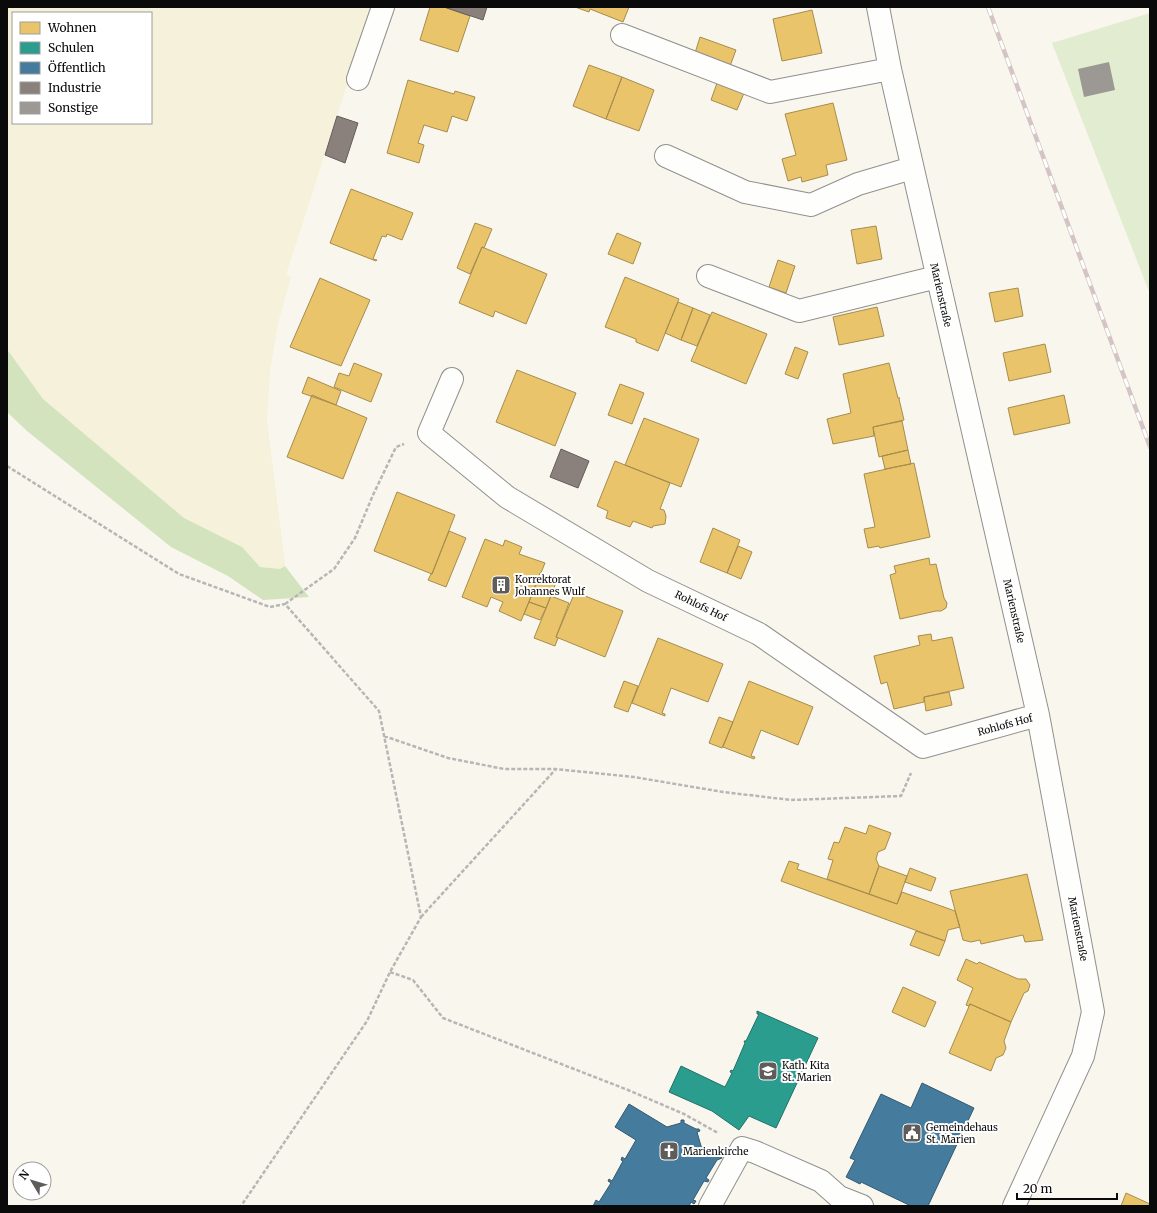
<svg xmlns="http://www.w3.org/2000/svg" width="1157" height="1213" font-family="Merriweather,serif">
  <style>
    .farmland { fill: #f5f1db; fill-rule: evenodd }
    .green { fill: #e2ecd0 }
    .forest { fill: #d2e3be }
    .homes { fill: #e9c46a; stroke: #a68c4d }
    .schools { fill: #2a9d8f; stroke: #207167 }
    .public { fill: #457b9d; stroke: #335971 }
    .industry { fill: #8a817c; stroke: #645d5a }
    .building { fill: #9c9994 }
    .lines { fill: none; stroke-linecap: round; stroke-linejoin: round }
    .minor-casing { stroke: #92908d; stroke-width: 24 }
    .path { stroke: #b7b6b5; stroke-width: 2.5; stroke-dasharray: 4 2; stroke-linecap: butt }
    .minor { stroke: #fefefc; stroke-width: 22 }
    .rail-casing { stroke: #d4c5c4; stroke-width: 4.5 }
    .rail { stroke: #fff; stroke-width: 3; stroke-dasharray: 9; stroke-linecap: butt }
    .labels { text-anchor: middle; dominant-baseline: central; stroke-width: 4; stroke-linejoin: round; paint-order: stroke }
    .street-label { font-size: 10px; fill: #0a0a0a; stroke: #fff }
    .poi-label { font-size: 10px; fill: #0a0a0a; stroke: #fff; text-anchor: start }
  </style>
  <rect width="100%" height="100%" fill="#f9f6ee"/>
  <!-- farmland -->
  <path class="farmland" d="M7,7H372L286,275L291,277L278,323L270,371L267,421L285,565L280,569L260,567L242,547L184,518L43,399L9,352L7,350ZM13,13H151V123H13Z"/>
  <!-- green -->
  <path class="green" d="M1150,13V294L1052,43Z"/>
  <!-- forest -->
  <path class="forest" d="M7,350L9,352L43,399L184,518L242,547L260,567L280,569L285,566L309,597L263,600L228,576L171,547L27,431L7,412Z"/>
  <!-- homes -->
  <path class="homes" d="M430,7H444L470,16L458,52L420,40Z
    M575,7H629L623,22L590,9L589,12Z
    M812,10L822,53L782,61L773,19Z
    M700,37L736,50L730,66L695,53Z
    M589,65L622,77L606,119L573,106Z
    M622,77L654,90L639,131L606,119Z
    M408,80L454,94L455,91L475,97L467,121L452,116L447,132L424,125L418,143L424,145L419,163L387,153Z
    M717,83L744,93L737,110L711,100Z
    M833,103L847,160L826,165L828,175L802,182L801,177L788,181L782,159L796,155L785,114Z
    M351,189L413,213L402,240L387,234L386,237L382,236L373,259L377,260L376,261L330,243Z
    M475,223L492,229L484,248L482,247L470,274L457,268Z
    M876,226L882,259L857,264L851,230Z
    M617,233L641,243L633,264L608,254Z
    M482,247L547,274L526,324L495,311L493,317L459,303Z
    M778,260L795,266L786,293L769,287Z
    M625,277L679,299L658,351L636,342V339L605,327Z
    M320,278L370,300L341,366L290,347Z
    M1018,288L1023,316L995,322L989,293Z
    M678,302L693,308L681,340L665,333Z
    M877,307L884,336L839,345L833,317Z
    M693,308L710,315L697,346L681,340Z
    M712,312L767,334L746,384L691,361Z
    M1045,344L1051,372L1009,381L1003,353Z
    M795,347L808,352L798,379L785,374Z
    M354,363L382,374L371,402L334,387L339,373L349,376Z
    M889,363L898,398H900L899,399L904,420L873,427L874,436L833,444L827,419L851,413L843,374Z
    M517,370L576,393L555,446L496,422Z
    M308,377L341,391L336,405L302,393Z
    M620,384L644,393L632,424L608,415Z
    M312,395L367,418L343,479L287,457Z
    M1064,395L1070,423L1014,435L1008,408Z
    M644,418L699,439L681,487L625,465Z
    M902,421L908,450L879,457L873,427Z
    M908,450L911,464L885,469L882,456Z
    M615,461L670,483L660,509L664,510L666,516L665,524L653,526L652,528L633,521L630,527L606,518L608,511L597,506Z
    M914,463L930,537L880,548L879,546L868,548L864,529L875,527L864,474Z
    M397,492L455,515L432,574L374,551Z
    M713,528L740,540L727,573L700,562Z
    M449,531L466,538L446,587L428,580L431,574H432Z
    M485,539L503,546L505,540L522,547L519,554L545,563L521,621L499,611L503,602L491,597L487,607L462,597Z
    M738,546L752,552L741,579L727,573Z
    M929,558L930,565L936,564L944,598L947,603L946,608L941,611H936L900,619L890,575L896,573L894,566Z
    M540,573L557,580L546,608L529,602Z
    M575,592L623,611L605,657L556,637Z
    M551,596L569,603L556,637L558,638L555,646L534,638Z
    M529,602L546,608L540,620L524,614Z
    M931,634L932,641L952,637L964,688L924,697V702L894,709L887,682L881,684L874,656L920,645L918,636Z
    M658,638L723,664L708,702L671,688L662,713L665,714V716L632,703Z
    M624,681L638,686L628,712L614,707Z
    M749,681L813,707L798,745L761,730L751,756L755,757L754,759L723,747Z
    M949,692L952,705L926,711L924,697Z
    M719,717L733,722L722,748L709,743Z
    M869,825L891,833L885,849L878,852L876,859L879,866L869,894L827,879L833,860L828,859L834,842L839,843L845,827L866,834Z
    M789,861L799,864L797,869L897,904L902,892L955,911L960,927L948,930L945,941L781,881Z
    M879,866L907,876L897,904L869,894Z
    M910,868L936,878L931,891L905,882Z
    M1027,874L1043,940L1025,942L1023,935L981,944L980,940L971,942L963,940L950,891Z
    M916,931L945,941L939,956L910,945Z
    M966,959L977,964L979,962L1018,979H1026L1030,985L1028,991L1024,993L1011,1022L970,1004L969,1006L966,1005L973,988L957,980Z
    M903,987L936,1002L925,1027L892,1012Z
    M970,1004L1011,1022L1004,1041L1006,1048L1003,1055L996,1058L991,1071L949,1053Z
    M1126,1193L1150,1204V1206H1121Z"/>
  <!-- schools -->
  <path class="schools" d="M757,1011L818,1038L776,1128L749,1116L739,1130L712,1111L669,1092L681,1066L725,1087L732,1073L730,1072L731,1070L733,1071L745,1043L744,1041H746L759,1014H757Z"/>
  <!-- public -->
  <path class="public" d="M922,1083L974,1108L928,1206H911L861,1182L860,1184L846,1177L855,1160L850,1158L881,1094L911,1108Z
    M629,1104L667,1127L681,1123V1120H684V1123L696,1129H699L700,1131L697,1132L701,1146L718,1156H721L722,1158L717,1160L706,1178L709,1180L708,1182L704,1181L693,1200L696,1201L694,1204L691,1202L689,1206H593L596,1200L599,1202L611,1183L608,1181L609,1179L612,1181L623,1161L621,1160L622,1157L625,1159L636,1140L615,1127Z"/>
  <!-- industry -->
  <path class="industry" d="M444,7H487L483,20Z
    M337,116L358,123L345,163L325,155Z
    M561,449L589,461L578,488L550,477Z"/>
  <!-- building -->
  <path class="building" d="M1109,62L1115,90L1084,97L1078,69Z"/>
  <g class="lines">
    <defs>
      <path id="minor" d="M878,7L890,69L1038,715L1093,1012L1083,1056L1014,1206
        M622,35L770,92L890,69
        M358,79L383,7
        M666,156L745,192L811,205L858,184L912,168
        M708,276L799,311L937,277
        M452,379L429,433L507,497L648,581L759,634L923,747L1038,715
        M710,1206L742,1148L755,1152L821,1181L839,1197L862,1206"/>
    </defs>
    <!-- minor casing -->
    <use href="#minor" class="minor-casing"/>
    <!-- path -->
    <path class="path" d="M7,466L179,574L270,607L285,604L379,711L421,917L390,972L367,1021L241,1206
      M285,604L334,569L355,538L373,495L396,447L404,444
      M384,736L448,758L504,769H555L634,777L723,792L791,800L901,796L911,773
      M421,917L555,770
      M390,972L413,980L443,1018L628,1090L684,1114L718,1133"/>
    <!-- minor -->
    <use href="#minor" class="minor"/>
    <defs>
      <path id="rail" d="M988,7L1150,447"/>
    </defs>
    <!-- rail casing -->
    <use href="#rail" class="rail-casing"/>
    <!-- rail -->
    <use href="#rail" class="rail"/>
  </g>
  <!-- icons -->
  <defs>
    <symbol id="building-square" viewBox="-11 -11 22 22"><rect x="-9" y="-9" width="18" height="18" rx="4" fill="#5e5d5a" stroke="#fff"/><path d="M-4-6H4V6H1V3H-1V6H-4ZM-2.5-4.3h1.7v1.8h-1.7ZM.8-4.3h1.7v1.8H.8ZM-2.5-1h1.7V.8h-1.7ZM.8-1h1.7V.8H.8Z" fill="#fff"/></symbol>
    <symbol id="school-square" viewBox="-11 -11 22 22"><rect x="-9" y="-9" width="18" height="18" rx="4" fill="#5e5d5a" stroke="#fff"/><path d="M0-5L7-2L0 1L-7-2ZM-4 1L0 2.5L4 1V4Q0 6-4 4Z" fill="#fff"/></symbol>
    <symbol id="civic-square" viewBox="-11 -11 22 22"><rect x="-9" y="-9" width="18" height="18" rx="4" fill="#5e5d5a" stroke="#fff"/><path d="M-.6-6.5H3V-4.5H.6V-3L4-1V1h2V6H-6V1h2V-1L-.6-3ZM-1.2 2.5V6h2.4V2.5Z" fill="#fff"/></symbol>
    <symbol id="church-square" viewBox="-11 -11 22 22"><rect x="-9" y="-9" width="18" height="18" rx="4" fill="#5e5d5a" stroke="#fff"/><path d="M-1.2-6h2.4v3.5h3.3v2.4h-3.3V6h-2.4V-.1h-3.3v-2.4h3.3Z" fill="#fff"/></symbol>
  </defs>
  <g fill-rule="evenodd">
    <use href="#building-square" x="490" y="574" width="22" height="22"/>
    <use href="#school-square" x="757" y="1060" width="22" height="22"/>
    <use href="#civic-square" x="901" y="1122" width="22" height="22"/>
    <use href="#church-square" x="658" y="1140" width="22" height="22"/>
  </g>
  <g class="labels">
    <!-- street labels -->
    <g class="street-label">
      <text transform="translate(941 295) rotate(77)">Marienstraße</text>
      <text transform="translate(701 606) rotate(26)">Rohlofs Hof</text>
      <text transform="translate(1014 611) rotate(77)">Marienstraße</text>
      <text transform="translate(1005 725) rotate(-15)">Rohlofs Hof</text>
      <text transform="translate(1078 929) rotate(79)">Marienstraße</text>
    </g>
    <!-- poi labels -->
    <g class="poi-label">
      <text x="515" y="579">Korrektorat<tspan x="515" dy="12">Johannes Wulf</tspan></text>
      <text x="782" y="1065">Kath. Kita<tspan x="782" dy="12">St. Marien</tspan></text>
      <text x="926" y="1127">Gemeindehaus<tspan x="926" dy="12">St. Marien</tspan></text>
      <text x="683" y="1151">Marienkirche</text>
    </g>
  </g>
  <!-- border -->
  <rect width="1157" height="1213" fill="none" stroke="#0a0a0a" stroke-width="16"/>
  <!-- legend -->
  <rect x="12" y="12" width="140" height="112" fill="#ffffff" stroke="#9d9d9d"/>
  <rect x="20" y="22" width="20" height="12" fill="#e9c46a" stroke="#9d9d9d"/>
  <text x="48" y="32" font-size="12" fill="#0a0a0a">Wohnen</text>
  <rect x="20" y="42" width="20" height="12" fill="#2a9d8f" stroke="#9d9d9d"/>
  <text x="48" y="52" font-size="12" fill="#0a0a0a">Schulen</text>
  <rect x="20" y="62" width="20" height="12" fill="#457b9d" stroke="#9d9d9d"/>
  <text x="48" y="72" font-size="12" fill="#0a0a0a">Öffentlich</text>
  <rect x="20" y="82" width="20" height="12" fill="#8a817c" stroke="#9d9d9d"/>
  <text x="48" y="92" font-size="12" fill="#0a0a0a">Industrie</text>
  <rect x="20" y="102" width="20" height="12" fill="#9c9994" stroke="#9d9d9d"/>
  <text x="48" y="112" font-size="12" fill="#0a0a0a">Sonstige</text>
  <!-- north arrow -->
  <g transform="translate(32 1181) rotate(308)"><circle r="19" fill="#ffffff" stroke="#9d9d9d"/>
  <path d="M0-3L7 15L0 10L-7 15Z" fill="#5e5d5a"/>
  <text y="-6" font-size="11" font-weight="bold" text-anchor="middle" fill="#0a0a0a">N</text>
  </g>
  <!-- scale -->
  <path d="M1017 1193v6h100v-6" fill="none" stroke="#0a0a0a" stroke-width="2"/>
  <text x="1023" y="1193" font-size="12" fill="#0a0a0a" stroke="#ffffff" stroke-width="3" paint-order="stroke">20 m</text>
</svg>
